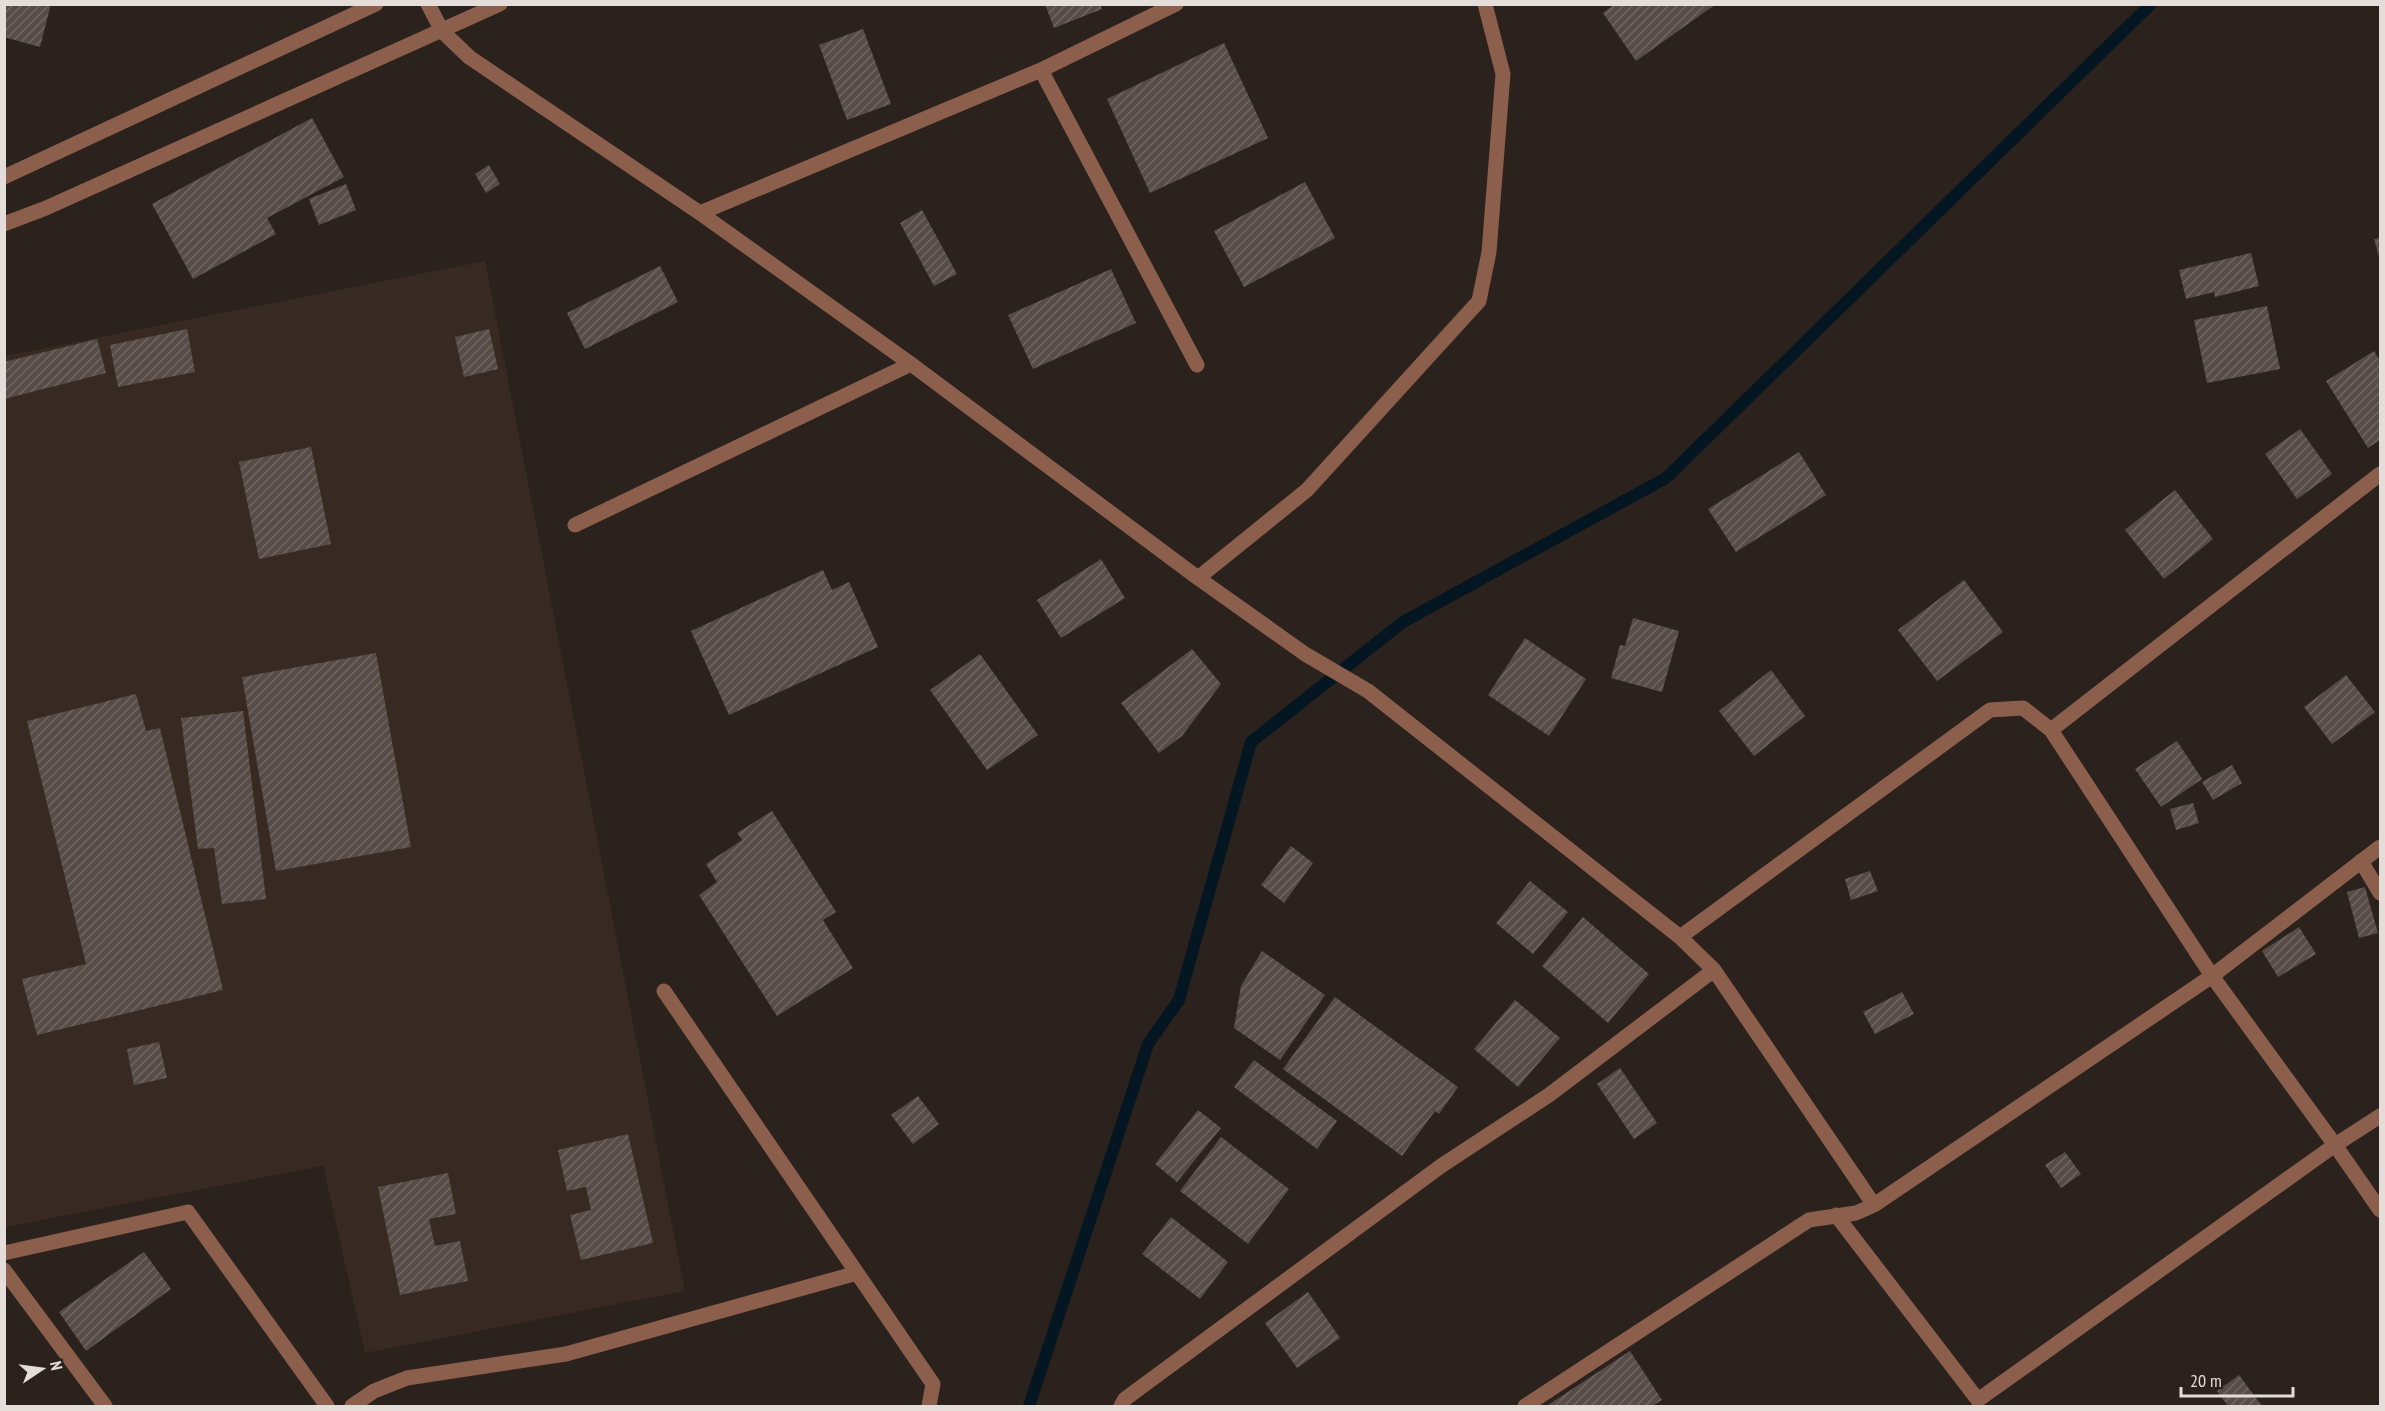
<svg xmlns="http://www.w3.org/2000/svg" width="2385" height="1411" font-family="'PT Sans Narrow',sans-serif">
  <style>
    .built { fill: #382a23 }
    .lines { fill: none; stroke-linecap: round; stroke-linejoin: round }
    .stream { stroke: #031621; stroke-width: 12 }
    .building { fill: url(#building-hatch) }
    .minor { stroke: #8b5f4b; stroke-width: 15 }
  </style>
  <defs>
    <pattern id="building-hatch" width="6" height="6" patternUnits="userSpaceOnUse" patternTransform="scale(1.5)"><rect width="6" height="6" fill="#574c48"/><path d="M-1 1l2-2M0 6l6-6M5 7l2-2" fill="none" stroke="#6f6562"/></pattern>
  </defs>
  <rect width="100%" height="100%" fill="#2b211d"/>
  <!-- built -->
  <path class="built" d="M485,261L685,1291L365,1353L323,1166L5,1227V356Z"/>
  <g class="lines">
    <!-- stream -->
    <path class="stream" d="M1029,1406L1148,1044L1179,1000L1251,742L1403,622L1666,478L2151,4"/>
  </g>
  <!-- building -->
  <path class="building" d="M4,4H51L40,47L4,37Z
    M1045,4H1100L1102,9L1054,28Z
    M1615,4H1716L1636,61L1603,13Z
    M863,29L891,104L847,120L819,45Z
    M1224,43L1268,138L1150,193L1107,99Z
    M312,118L344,177L267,218L276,234L193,279L152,204Z
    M489,165L500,184L486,193L475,174Z
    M1305,182L1335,238L1244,287L1214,231Z
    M346,184L356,210L319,225L309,199Z
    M922,210L957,274L934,286L900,223Z
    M2380,238V260L2374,239Z
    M2251,253L2259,286L2215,297L2214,292L2186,299L2179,270Z
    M660,266L678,302L585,349L567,313Z
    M1111,269L1136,323L1033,369L1008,315Z
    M2267,306L2280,369L2207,383L2194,320Z
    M187,329L195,372L118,387L110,345Z
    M489,329L498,369L464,377L455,337Z
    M97,339L106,373L4,399V362Z
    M2374,351L2380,361V440L2368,448L2326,381Z
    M2300,429L2332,474L2297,499L2265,454Z
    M311,447L331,544L259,559L239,462Z
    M1799,452L1826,495L1736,552L1708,509Z
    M2175,490L2213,539L2164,579L2125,530Z
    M1101,559L1125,598L1061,638L1037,600Z
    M823,570L832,590L849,582L878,647L729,715L691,631Z
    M1964,580L2003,632L1937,681L1898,630Z
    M1633,618L1679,631L1662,692L1611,678L1620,645L1625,646Z
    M1525,638L1586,679L1549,736L1488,695Z
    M1192,649L1221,684L1182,736L1159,753L1121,703Z
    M376,653L411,847L276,871L242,677Z
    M980,654L1038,735L987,770L930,690Z
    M1771,670L1805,716L1754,756L1719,711Z
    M2346,675L2375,712L2332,744L2304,707Z
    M136,694L146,731L160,728L223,990L37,1035L22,979L86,964L27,721Z
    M243,711L266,899L222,904L214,848L198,849L181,718Z
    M2177,741L2202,779L2161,807L2135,769Z
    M2232,765L2242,783L2213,800L2202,782Z
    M2193,803L2199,823L2176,830L2170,809Z
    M772,811L836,912L823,920L853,968L777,1016L699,895L717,882L706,864L742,840L737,833Z
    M1291,846L1313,863L1284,903L1261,885Z
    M1870,871L1878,891L1851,900L1845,879Z
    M1530,881L1568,912L1533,954L1496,923Z
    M2365,887L2378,933L2359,938L2347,892Z
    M1583,917L1649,974L1608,1023L1542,966Z
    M2299,927L2316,954L2278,977L2262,951Z
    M1262,951L1325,995L1280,1060L1234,1028L1241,986Z
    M1902,992L1914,1014L1875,1034L1863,1012Z
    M1335,997L1458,1087L1439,1114L1435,1111L1402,1156L1283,1069Z
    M1515,1000L1560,1038L1518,1087L1474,1049Z
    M159,1042L167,1078L134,1085L127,1049Z
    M1254,1060L1337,1121L1317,1149L1234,1087Z
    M1620,1068L1657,1123L1634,1139L1597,1084Z
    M918,1096L939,1124L913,1144L891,1115Z
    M1198,1110L1221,1128L1177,1182L1155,1164Z
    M628,1134L653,1243L581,1260L570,1215L591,1210L586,1187L567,1191L558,1150Z
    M1221,1137L1289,1189L1248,1244L1180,1191Z
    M2065,1152L2081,1174L2061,1188L2045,1165Z
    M448,1173L456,1214L429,1219L435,1246L460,1241L468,1281L400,1295L378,1187Z
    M1171,1217L1228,1262L1200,1299L1142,1254Z
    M144,1252L171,1289L86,1351L59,1312Z
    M1308,1292L1340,1338L1297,1368L1265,1323Z
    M1630,1351L1662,1400L1652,1406H1549L1548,1405Z
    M2239,1375L2262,1406H2228L2217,1391Z"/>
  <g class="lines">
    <!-- minor -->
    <path class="minor" d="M428,4L442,31L469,57L700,213L911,364L1198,578L1305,654L1368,691L1680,937L1714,970L1874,1205
      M1041,70L1197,365
      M4,177L376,4
      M700,213L1041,70L1176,4
      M4,224L46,208L500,4
      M575,525L911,364
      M1198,578L1307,490L1479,301L1489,252L1503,74L1485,4
      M2051,730L2380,474
      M2361,861L2380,893
      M1680,937L1990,710L2023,708L2051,730L2212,976L2335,1145L2380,1210
      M664,991L933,1384L929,1406
      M1836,1215L1978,1400L2335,1145L2380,1116
      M4,1253L188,1212L327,1406
      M4,1270L105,1406
      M352,1406L374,1391L407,1378L566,1354L857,1273
      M1121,1406L1125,1399L1441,1166L1549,1095L1714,970
      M1525,1406L1809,1220L1856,1213L1874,1205L2212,976L2380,847"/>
  </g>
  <!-- border -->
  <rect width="2385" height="1411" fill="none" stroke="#e4ddda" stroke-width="12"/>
  <!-- north arrow -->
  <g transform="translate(42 1369) rotate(77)" stroke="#2b211d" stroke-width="4.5" paint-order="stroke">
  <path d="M0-4.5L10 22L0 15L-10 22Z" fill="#e4ddda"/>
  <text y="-9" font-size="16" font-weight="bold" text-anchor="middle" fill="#e4ddda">N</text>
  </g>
  <!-- scale -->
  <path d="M2181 1387v9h112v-9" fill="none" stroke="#e4ddda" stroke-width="3"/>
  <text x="2190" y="1387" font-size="18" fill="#e4ddda" stroke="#2b211d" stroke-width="4.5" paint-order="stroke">20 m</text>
</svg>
